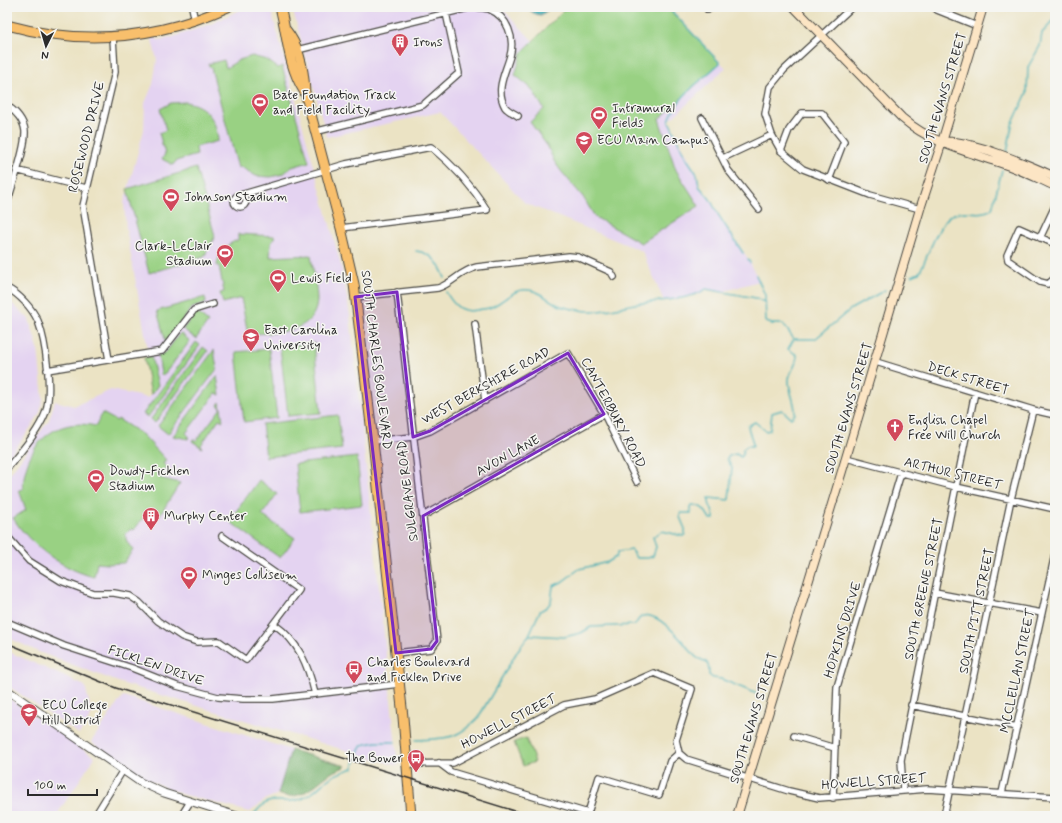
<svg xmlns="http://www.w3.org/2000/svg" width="1062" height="823" font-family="Mynerve,sans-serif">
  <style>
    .built { fill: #e4d3f1 }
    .green { fill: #99d183; stroke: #627e57 }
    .forest { fill: #7ab371; stroke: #526f4e }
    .water { fill: #3aacb3; stroke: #326c6f }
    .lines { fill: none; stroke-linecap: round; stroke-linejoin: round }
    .stream { stroke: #3aacb3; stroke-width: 1.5 }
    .minor-casing { stroke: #484742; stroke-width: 8 }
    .tertiary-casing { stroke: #484742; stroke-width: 9 }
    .secondary-casing { stroke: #484742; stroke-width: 10 }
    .primary-casing { stroke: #484742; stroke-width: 11 }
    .trunk-casing { stroke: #484742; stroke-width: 11 }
    .minor { stroke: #fff; stroke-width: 5.5 }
    .tertiary { stroke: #fff; stroke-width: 7 }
    .secondary { stroke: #fce5c4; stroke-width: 8 }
    .primary { stroke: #f8bf6c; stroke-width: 9 }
    .trunk { stroke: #f8bf6c; stroke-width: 9 }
    .rail { stroke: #2b2b2b; stroke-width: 1.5 }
    .marked { fill: #7b2cbf; fill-opacity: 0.2; stroke: #7b2cbf; stroke-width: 3; stroke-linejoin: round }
    .labels { text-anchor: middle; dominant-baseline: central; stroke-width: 3; stroke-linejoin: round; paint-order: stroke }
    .poi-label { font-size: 13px; fill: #2b2b2b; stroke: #f6f6f2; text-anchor: start }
    .street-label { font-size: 13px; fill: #2b2b2b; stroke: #f6f6f2 }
  </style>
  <rect width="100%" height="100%" fill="#f6f6f2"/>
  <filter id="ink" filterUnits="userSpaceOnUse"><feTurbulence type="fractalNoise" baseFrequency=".025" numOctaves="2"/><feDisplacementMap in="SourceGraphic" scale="8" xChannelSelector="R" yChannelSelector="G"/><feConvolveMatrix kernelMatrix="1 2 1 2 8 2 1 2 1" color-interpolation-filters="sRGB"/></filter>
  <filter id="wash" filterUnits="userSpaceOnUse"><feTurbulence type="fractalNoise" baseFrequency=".012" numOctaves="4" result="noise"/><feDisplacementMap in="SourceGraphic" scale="16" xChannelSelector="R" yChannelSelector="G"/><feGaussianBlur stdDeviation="0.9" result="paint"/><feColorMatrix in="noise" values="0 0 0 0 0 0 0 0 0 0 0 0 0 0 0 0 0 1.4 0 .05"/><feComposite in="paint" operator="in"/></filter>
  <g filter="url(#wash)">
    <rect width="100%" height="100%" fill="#ebe3c4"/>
    <!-- built -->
    <path class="built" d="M246,7H270L271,10L342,269L350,316L398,766L121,683L39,652L7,637V478L49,420L55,401L74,406L111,390L148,398L155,389L126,228L124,203L144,130L145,103L153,84L157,60L151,36L159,40L173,37L211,24Z
      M292,7H501L533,41L567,7H667L726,68L669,121L697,174L699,186L710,199L719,216L749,260L759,281L721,292L706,289L700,294L664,301L642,251L525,203L440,112L327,137Z
      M7,299L29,319L38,349L43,399L40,412L34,423L7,460Z
      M7,651L85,686L92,714L79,734L7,685Z
      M123,696L291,750L278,794L266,799L250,812L181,794L140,776L91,742Z
      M7,697L95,757L56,816H7Z"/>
    <!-- green -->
    <path class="green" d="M567,7H667L720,63L659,119L676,170L699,206L641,243L595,217L583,197L561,171L554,161L548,147L530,122L544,109L531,88L515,75L522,52Z
      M252,56L267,60L278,68L282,66L309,162L292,167L283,174L271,177L256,176L241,167L238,168L211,68L208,64L224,60L226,68L239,60Z
      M185,102C207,105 217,121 218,141L196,147L197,155L176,161L173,165L162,159L165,154L159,133L166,130L160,109L171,103Z
      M196,168L215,236L204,257L149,273L127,189Z
      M238,234L275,236L271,244L270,257L311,255C313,270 317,286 317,301C315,335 272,333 248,334L241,298L223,303L220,293L224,292L219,266H217C218,253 226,244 238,240Z
      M205,297L206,303L192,308L166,343L157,311Z
      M196,312L208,322L196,339L183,329Z
      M180,333L190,341L163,376L161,374L158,355L166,352Z
      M196,342L200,345L148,417L143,414Z
      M314,343L321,413L288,416L280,347Z
      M203,347L208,351L155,423L151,419Z
      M269,349L277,418L244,422L236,352Z
      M214,350L217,369L168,434L158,426Z
      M151,356L158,385L151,395L144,358Z
      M217,376L220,395L216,393L186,433L189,436L188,439L173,436Z
      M220,402L223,421L219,419L201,445L202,448L192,441L193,439L196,441L221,408L218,405Z
      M102,413L117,421L118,419L143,435L166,460L163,463L167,468L158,474L160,478L180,483L158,518L154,516L157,511L154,513L149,510L134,530L131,529L125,534L127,542L133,550L124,563L107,564L97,563L94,577C62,569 30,545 13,518L26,510L19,490L23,489C24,447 53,416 96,426Z
      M338,415L342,449L266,457L262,424Z
      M357,457L362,505L300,512L295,464Z
      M259,480L277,494L262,515L295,538L280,558L229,521Z
      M526,738L535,762L523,766L514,742Z"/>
    <!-- forest -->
    <path class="forest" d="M291,750L346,766C341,769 335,770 331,773C315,784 300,803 278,794Z"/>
    <!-- water -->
    <path class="water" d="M525,7H552L541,15L535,14Z"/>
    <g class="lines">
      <!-- stream -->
      <path class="stream" d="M668,7L720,63C702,80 676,97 669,121L685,156L697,174L699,186L710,199L719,216L743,253
        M1007,153L1012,125L1027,93L1028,67L1040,46L1042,33L1054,20L1055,16
        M416,251C432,253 439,263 445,278
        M748,259L750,263
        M756,275L765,295L766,322L772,324H783L794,339
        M912,276L919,273C927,260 939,217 956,213C968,209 978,217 992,209L1002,170
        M446,292C454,306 461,313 477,310C481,309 485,309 489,308C504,303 513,287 529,290C542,291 551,304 564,307C572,309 583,311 591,311C605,312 617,307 630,305C653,300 687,302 706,289L756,298L766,303
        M530,635L564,637L581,633L591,627L635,625C637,622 639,617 643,616C660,611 686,646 696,657C699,660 704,659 707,663C709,666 709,671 709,675L713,678L721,679L757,694
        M416,740C446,738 455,741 478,718L518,650L529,635L540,611L547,607L551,602L553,586L562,582L579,569L608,562L616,557L618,552L632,550L636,558H648L653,556L656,547L653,537L662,531L683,536L685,535V529L680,517L681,513H691L690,508L692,505C703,506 705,510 710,519H714C715,510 707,506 709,498L729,500L732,468L727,459L729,456L736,454L741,457L743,455V449L747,446H753C753,439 749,434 748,426L755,422L766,431L770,430L772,413L782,410L791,418L795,414C796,402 788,391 789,379C790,370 797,367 797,355L788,349L794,339H815L851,309L885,290
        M253,816C270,792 276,805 297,800C310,798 320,785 330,778C337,773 346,771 353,768L357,754L362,745L376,742H395"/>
    </g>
  </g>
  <g filter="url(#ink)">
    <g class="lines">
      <defs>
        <path id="minor" d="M192,7L195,21
          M477,7C481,8 486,8 489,9C508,17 515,38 510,56C505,74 495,89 505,107C508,111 514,113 518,116
          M852,7L784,70L770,87L765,114L772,135L781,151L803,169L870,195L920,209
          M934,7L937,10L977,26
          M707,9L715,7
          M297,50L472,7
          M7,106C16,111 24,121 25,131C26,149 12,185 7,204
          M702,118L728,170L759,209
          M314,132L423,105L459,73L446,13
          M781,151L789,130L802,113H822L844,141L829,180
          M723,158L772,135
          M16,170L86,188
          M234 201a6 6 0 1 1 12 0a6 6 0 1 1-12 0Z
          M240,195L346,164L431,147C453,165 472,186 487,210L341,228
          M1040,238L1055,206
          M1055,244L1019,228L1007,255L1008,260L1040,282L1048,284L1055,278
          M7,288C19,294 32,308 38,321C46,342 53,393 45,414C37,434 20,452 7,469
          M355,297L438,288C453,283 460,271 477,267L569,256L578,257L611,272L614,277
          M475,324L485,401
          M109,360L83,206L115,72L113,38
          M876,362L1033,410L1055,415
          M47,370L162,351L194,310L213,304
          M373,441L413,437L430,431L568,353L604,414L637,482
          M846,458L956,487L1055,509
          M423,516L604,414
          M7,536L29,561L61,581L93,593H114L130,596L139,602L158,621L182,637L197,642L219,641L246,660L299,590L222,536
          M935,593L1042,613
          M7,622L64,646L132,668L177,686L218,697L243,699H273L399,684
          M274,624C299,642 308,665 315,694
          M396,653L431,649L437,641L397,292
          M911,705L1017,727
          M794,736L835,748
          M439,763L451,772L588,813L599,777L659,795L670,761L679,753
          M408,764L453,763L564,705L595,699L654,673L692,689L676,740L679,753L686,759L789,791L819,798L927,789L1055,797
          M903,790L901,760L975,392
          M1002,793L1055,554
          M833,798L837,687L901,473
          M95,816L123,770
          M181,816L190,802
          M944,816L1011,499L1033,410"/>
        <path id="tertiary" d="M7,690L140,782L164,793L237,816"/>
        <path id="secondary" d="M794,7L902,118C931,143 965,151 1001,163C1020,169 1037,178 1055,186
          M942,142C966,138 1031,166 1055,177
          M737,816L846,458L920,209L942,142L983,7"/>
        <path id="primary" d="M280,7C288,37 287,63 304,91
          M286,30C300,47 304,70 305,92L341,228L354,284L373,441L403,717L411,816"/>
        <path id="trunk" d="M281,9V7
          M7,25C83,46 157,39 228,7"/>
      </defs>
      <!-- minor casing -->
      <use href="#minor" class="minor-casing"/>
      <!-- tertiary casing -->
      <use href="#tertiary" class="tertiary-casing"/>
      <!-- secondary casing -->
      <use href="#secondary" class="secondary-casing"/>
      <!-- primary casing -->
      <use href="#primary" class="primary-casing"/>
      <!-- trunk casing -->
      <use href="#trunk" class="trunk-casing"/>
      <!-- minor -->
      <use href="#minor" class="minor"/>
      <!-- tertiary -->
      <use href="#tertiary" class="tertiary"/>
      <!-- secondary -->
      <use href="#secondary" class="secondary"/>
      <!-- primary -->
      <use href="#primary" class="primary"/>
      <!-- trunk -->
      <use href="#trunk" class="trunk"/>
      <!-- rail -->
      <path class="rail" d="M7,643L116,688L531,816"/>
    </g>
  </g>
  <!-- marked area -->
  <path class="marked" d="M397,292L413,437L430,431L568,353L604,414L423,516L437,641L431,649L396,653L355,297Z"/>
  <!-- icons -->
  <defs>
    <symbol id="building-pin" viewBox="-11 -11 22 30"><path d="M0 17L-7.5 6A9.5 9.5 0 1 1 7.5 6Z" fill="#d1495b" stroke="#f6f6f2"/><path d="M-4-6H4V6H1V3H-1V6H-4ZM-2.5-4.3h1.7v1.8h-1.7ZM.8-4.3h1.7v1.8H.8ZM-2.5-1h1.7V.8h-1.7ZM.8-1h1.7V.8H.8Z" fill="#fff"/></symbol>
    <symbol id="stadium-pin" viewBox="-11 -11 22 30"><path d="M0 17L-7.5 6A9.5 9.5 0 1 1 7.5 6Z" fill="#d1495b" stroke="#f6f6f2"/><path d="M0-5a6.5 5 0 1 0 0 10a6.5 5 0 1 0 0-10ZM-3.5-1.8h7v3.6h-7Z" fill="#fff"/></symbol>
    <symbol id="university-pin" viewBox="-11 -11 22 30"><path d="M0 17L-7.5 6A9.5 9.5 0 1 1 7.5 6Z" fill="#d1495b" stroke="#f6f6f2"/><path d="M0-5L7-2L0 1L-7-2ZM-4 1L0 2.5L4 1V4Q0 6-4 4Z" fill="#fff"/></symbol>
    <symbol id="church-pin" viewBox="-11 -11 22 30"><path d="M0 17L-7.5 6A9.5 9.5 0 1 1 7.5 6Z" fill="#d1495b" stroke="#f6f6f2"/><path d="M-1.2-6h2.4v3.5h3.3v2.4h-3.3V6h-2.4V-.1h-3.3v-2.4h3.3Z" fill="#fff"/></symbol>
    <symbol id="bus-pin" viewBox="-11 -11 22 30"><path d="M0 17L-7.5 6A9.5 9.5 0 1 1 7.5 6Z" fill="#d1495b" stroke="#f6f6f2"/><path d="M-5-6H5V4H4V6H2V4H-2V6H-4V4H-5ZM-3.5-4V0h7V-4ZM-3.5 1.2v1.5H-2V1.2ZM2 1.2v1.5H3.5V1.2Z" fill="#fff"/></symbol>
  </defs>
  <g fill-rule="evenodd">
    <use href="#building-pin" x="390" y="32" width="20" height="27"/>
    <use href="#stadium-pin" x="250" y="92" width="20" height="27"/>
    <use href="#stadium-pin" x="589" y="105" width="20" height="27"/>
    <use href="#university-pin" x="574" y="130" width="20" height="27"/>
    <use href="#stadium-pin" x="161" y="187" width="20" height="27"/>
    <use href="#stadium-pin" x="215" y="243" width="20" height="27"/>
    <use href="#stadium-pin" x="268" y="268" width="20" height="27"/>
    <use href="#university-pin" x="241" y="327" width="20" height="27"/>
    <use href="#church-pin" x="885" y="417" width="20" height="27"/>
    <use href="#stadium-pin" x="86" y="468" width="20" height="27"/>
    <use href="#building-pin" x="141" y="506" width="20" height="27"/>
    <use href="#stadium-pin" x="179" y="565" width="20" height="27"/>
    <use href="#bus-pin" x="344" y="659" width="20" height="27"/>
    <use href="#university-pin" x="19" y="702" width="20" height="27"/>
    <use href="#bus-pin" x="406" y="748" width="20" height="27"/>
  </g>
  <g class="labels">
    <!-- poi labels -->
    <g class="poi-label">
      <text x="413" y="42">Irons</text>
      <text x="273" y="95">Bate Foundation Track<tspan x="273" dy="15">and Field Facility</tspan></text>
      <text x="612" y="108">Intramural<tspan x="612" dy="15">Fields</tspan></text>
      <text x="597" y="140">ECU Main Campus</text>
      <text x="184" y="197">Johnson Stadium</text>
      <text x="212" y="246" text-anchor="end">Clark-LeClair<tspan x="212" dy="15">Stadium</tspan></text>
      <text x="291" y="278">Lewis Field</text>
      <text x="264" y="330">East Carolina<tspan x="264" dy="15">University</tspan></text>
      <text x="908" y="420">English Chapel<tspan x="908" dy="15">Free Will Church</tspan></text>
      <text x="109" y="471">Dowdy-Ficklen<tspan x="109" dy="15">Stadium</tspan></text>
      <text x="164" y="516">Murphy Center</text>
      <text x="202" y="575">Minges Colliseum</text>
      <text x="367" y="662">Charles Boulevard<tspan x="367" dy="15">and Ficklen Drive</tspan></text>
      <text x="42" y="705">ECU College<tspan x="42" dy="15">Hill District</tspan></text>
      <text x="403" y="758" text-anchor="end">The Bower</text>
    </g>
    <!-- street labels -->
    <g class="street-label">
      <text transform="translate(943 98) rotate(-73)">SOUTH EVANS STREET</text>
      <text transform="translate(87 137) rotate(-76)">ROSEWOOD DRIVE</text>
      <text transform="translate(376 360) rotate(83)">SOUTH CHARLES BOULEVARD</text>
      <text transform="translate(968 379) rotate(17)">DECK STREET</text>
      <text transform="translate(486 386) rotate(-29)">WEST BERKSHIRE ROAD</text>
      <text transform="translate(849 408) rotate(-73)">SOUTH EVANS STREET</text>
      <text transform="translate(613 413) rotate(62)">CANTERBURY ROAD</text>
      <text transform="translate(508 456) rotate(-29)">AVON LANE</text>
      <text transform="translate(953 474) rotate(14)">ARTHUR STREET</text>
      <text transform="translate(408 491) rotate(-97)">SULGRAVE ROAD</text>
      <text transform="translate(924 589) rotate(-78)">SOUTH GREENE STREET</text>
      <text transform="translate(977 611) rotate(-78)">SOUTH PITT STREET</text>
      <text transform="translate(843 630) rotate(-73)">HOPKINS DRIVE</text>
      <text transform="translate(156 666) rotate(19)">FICKLEN DRIVE</text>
      <text transform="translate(1018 671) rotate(-78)">MCCLELLAN STREET</text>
      <text transform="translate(754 718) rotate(-73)">SOUTH EVANS STREET</text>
      <text transform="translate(509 722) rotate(-27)">HOWELL STREET</text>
      <text transform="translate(874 782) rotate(-4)">HOWELL STREET</text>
    </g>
  </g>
  <!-- margin -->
  <rect width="1062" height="823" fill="none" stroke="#f6f6f2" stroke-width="24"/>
  <!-- north arrow -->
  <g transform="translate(46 46) rotate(185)" stroke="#f6f6f2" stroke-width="3" paint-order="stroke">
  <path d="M0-3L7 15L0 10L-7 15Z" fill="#2b2b2b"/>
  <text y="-6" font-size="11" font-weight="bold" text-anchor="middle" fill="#2b2b2b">N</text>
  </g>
  <!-- scale -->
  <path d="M28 789v6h69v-6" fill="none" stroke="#2b2b2b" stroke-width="2"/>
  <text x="34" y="789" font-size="12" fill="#2b2b2b" stroke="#f6f6f2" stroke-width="3" paint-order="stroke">100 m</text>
</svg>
